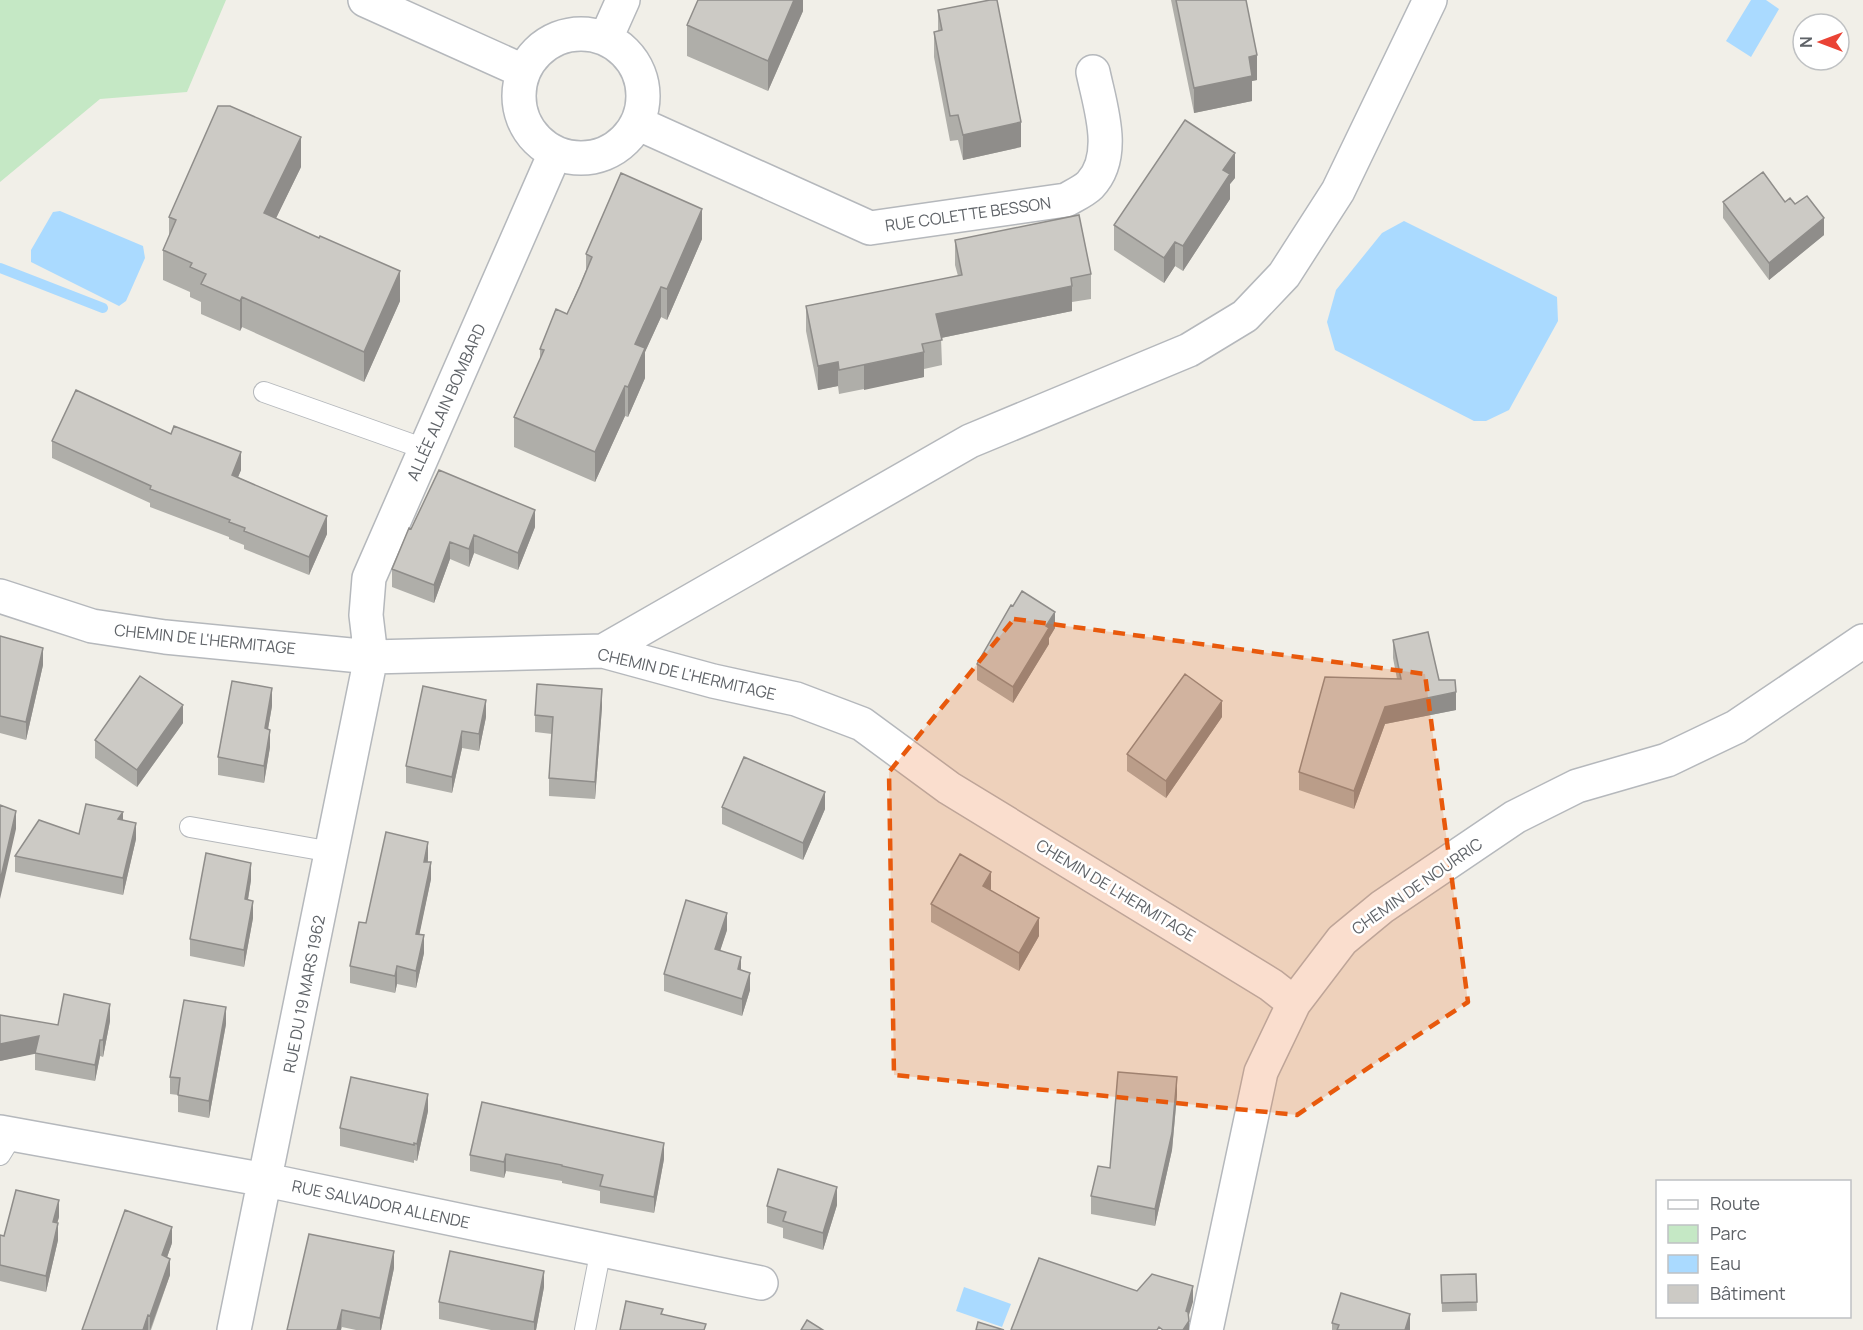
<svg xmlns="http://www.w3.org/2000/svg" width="1863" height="1330" font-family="Manrope,sans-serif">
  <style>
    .green { fill: #c5e8c5 }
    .water { fill: #aadaff }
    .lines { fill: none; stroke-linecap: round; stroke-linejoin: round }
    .stream { stroke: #aadaff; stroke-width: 10 }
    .lane-casing { stroke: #b5b8bc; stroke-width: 22 }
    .street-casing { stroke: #b5b8bc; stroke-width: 36 }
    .lane { stroke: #fff; stroke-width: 20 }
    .street { stroke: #fff; stroke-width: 33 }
    .wall { fill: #afaea9 }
    .shaded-wall { fill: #8f8d8a }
    .building { fill: #cccac5; stroke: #8f8d8a; stroke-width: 1.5 }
    .marked { fill: #e8590c; fill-opacity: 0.2; stroke: #e8590c; stroke-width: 4.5; stroke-dasharray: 12 8; stroke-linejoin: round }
    .labels { text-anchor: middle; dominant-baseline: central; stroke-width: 5; stroke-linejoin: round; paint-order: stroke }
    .street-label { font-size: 16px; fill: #5f6368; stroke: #fff }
  </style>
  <rect width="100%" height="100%" fill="#f1efe8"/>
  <!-- green -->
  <path class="green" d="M0,0H226L187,92L100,99L0,182Z"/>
  <!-- water -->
  <path class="water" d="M1751,0H1766L1779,9L1751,57L1726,41Z
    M60,211L143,246L145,258L126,301L119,306L31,262V250L53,212Z
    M1404,221L1557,297L1558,321L1509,410L1486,421H1474L1335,350L1327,322L1336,290L1382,233Z
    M964,1287L1011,1304L1002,1327L956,1311Z"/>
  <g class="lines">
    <!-- stream -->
    <path class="stream" d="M0,268L103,308"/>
    <defs>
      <path id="lane" d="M264,392L425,449
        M190,827L332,852
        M0,1155L13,1134
        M585,1330L601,1249"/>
      <path id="street" d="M365,0L523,71
        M519 96a62 62 0 1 1 124 0a62 62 0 1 1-124 0Z
        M606,38L623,0
        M637,123L870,228L1066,200C1073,196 1084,191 1090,185C1118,156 1100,106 1093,72
        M0,596L92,626L165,637L371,657L603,651L713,681L796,699L862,724L949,788L1271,985L1294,1003
        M603,651L970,441L1189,350L1245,316L1284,275L1338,191L1430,0
        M0,1132L266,1180L761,1283
        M234,1330L371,657L366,615L369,578L555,153
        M1206,1330L1261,1072L1294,1003L1342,940L1382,907L1515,817L1577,786L1667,760L1736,727L1863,641"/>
    </defs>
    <!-- lane casing -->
    <use href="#lane" class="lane-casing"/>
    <!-- street casing -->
    <use href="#street" class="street-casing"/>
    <!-- lane -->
    <use href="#lane" class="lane"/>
    <!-- street -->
    <use href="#street" class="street"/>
  </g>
  <!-- wall -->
  <path class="wall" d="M803,0V11L768,91L687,56V25Z
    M1171,0H1246L1257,80L1252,81V101L1194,113Z
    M938,10L1021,147L963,160L958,140L950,141L934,57V32L938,31Z
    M301,167L276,218L400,301L364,382L242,327L240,331L201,314V302L190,297V292L163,280V250L169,236V217Z
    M1235,178L1230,184V199L1183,271L1175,266L1164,283L1114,250V225Z
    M1723,202H1785L1824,235L1769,280L1723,218Z
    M702,239L667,320L661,317L645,352V378L628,417L625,416L595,482L514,447V417L540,360V349L567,314L586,270V254Z
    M955,240L1091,274V299L1072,302V311L941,338L942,365L924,369V377L839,394L838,386L818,390L806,331V306L958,276L955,265Z
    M52,441L241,470L238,477L327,534L309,575L244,549V545L229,539V537L150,507V503L52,458Z
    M535,527L518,570L474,553L469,567L450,559L434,603L392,587V569L411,529Z
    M1013,606L1055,628L1049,638V644L1013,703L977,680V664Z
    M0,636L43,665L26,740L0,733Z
    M1393,640L1439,680L1456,710L1385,724L1354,809L1299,790V772L1397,679L1393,658Z
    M272,706L268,729L270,747L264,783L218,775V757Z
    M602,707L595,799L549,796V778L552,734L535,732V715Z
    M486,717L479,751L462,748L452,793L406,783V766Z
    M1222,717L1166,798L1127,771V754Z
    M183,723L137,787L95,758V740Z
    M722,807L825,809L803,860L722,824Z
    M123,820L136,839L123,895L15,872V856Z
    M428,859V862L431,879L419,934L424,953L416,988L397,984L395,993L350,983V966L366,923Z
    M251,880L248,900L253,918L244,967L190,956V939Z
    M991,890L1039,936L1019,971L931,922V904Z
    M727,930L720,951L741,970L750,990L742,1016L664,991V974Z
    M110,1021L103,1057L100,1056L95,1081L35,1070V1053L0,1061L58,1025Z
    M226,1024L209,1118L178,1112V1095L170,1094V1077Z
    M1177,1095L1172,1150L1155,1226L1091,1214V1196L1110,1168Z
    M482,1102L664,1159L654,1213L600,1203V1191L562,1183V1181L506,1171L504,1178L470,1171V1155Z
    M428,1111L417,1161L414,1160V1163L340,1146V1128Z
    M837,1205L823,1250L783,1238V1228L767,1223V1206Z
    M59,1217L57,1223L58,1240L46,1292L0,1281V1235L4,1236Z
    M172,1243L167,1257L170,1275L151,1330H82Z
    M394,1268L381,1330H356L342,1327L341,1330H287Z
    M1476,1274L1477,1311L1442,1312L1441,1275Z
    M544,1287L536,1330H491L439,1319V1302Z
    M1332,1323L1410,1330H1332Z"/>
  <!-- shaded-wall -->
  <path class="shaded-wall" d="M794,0H803V11L768,91V61Z
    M1257,55V80L1252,81V101L1194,113V88L1249,57Z
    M1021,122V147L963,160V135Z
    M301,137V167L264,243V213Z
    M1235,153V178L1230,184V199L1183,271V246L1223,170Z
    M702,209V239L667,320V289Z
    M1824,218V235L1769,280V263Z
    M1175,242V266L1164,283V258Z
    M400,271V301L364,382V352Z
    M1072,286V311L936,339V314Z
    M661,287V317L645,352V378L628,417V387L635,344Z
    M242,297V327L240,331V301Z
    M924,352V377L864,390V365Z
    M838,362V386L818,390V366Z
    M625,386V416L595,482V452Z
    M241,452V470L232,492V475Z
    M535,510V527L518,570V553Z
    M327,516V534L309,575V557Z
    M474,535V553L469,567V549Z
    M450,542V559L434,603V585Z
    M1055,612V628L1049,638V644L1013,703V687L1046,626Z
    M43,648V665L26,740V722Z
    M272,688V706L265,746V728Z
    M602,689V707L595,799V782Z
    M1456,692V710L1385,724L1354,809V791L1385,707Z
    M486,700V717L479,751V734Z
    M1222,701V717L1166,798V781Z
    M183,705V723L137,787V770Z
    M270,730V747L264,783V766Z
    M462,731V748L452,793V777Z
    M825,792V809L803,860V843Z
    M16,811V829L0,899V881Z
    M123,812V828L118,819Z
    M136,823V839L123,895V878Z
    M428,842V859L424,879V862Z
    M431,862V879L416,951V934Z
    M251,863V880L245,917V899Z
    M991,872V890L983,886Z
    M253,901V918L244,967V950Z
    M727,913V930L715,966V949Z
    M1039,918V936L1019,971V953Z
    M424,935V953L416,988V971Z
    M741,957V974L738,969Z
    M397,966V984L395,993V976Z
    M750,973V990L742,1016V999Z
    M110,1004V1021L103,1057V1040Z
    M226,1007V1024L209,1118V1101Z
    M39,1036V1053L0,1061V1044Z
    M100,1040V1056L95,1081V1065Z
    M1177,1077V1095L1172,1150L1155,1226V1209Z
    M428,1094V1111L417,1161V1144Z
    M664,1143V1159L654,1213V1197Z
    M506,1154V1171L504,1178V1162Z
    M837,1187V1205L823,1250V1233Z
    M59,1200V1217L53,1238V1222Z
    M58,1223V1240L46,1292V1276Z
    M172,1227V1243L162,1272V1255Z
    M394,1251V1268L381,1330H380V1318Z
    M170,1259V1275L150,1330V1316Z
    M544,1271V1287L536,1330H534V1322Z
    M1193,1286V1302L1186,1325L1189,1321V1330H1183L1186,1311Z
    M342,1310L341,1330H337Z
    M1410,1314V1330H1405Z
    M148,1315V1330H143Z"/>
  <!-- building -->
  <path class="building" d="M698,0H794L768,61L687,25Z
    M990,0H997L1021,122L963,135L958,115L950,116L934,32L942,30L938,10Z
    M1176,0H1246L1257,55L1249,57L1252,76L1194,88Z
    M218,106H230L301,137L264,213L319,238L320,236L400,271L364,352L242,297L240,301L201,284L206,274L190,267L192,263L163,250L176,220L169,217Z
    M1185,120L1235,153L1223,170L1230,174L1183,246L1175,242L1164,258L1114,225Z
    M1763,172L1785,202L1790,198L1795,204L1807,196L1824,218L1769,263L1723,202Z
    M621,173L702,209L667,289L661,287L635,344L645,348L628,387L625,386L595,452L514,417L544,350L540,349L556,309L567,314L580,286L592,257L586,254Z
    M1079,215L1091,274L1071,278L1072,286L936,314L942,340L922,344L924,352L839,370L838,362L818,366L806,306L962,275L955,240Z
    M76,390L171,434L174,426L241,452L232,475L327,516L309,557L244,531L245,528L229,522L230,520L150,489L151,486L52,441Z
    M439,470L535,510L518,553L474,535L469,549L450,542L434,585L392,569L409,528L411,529Z
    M1022,591L1055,612L1046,626L1049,628L1013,687L977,664L1011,605L1013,606Z
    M1428,632L1439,680H1455L1456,692L1385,707L1354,791L1299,772L1325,677L1401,679L1393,640Z
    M0,636L43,648L26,722L0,716Z
    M1185,674L1222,701L1166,781L1127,754Z
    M140,676L183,705L137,770L95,740Z
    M232,681L272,688L265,728L270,730L264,766L218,757Z
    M537,684L602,689L595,782L549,778L553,717L535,715Z
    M423,686L486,700L479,734L462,731L452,777L406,766Z
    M744,757L825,792L803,843L722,807Z
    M86,804L123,812L118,819L136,823L123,878L15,856L39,820L79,834Z
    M0,805L16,811L0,881Z
    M386,832L428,842L424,862H431L416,934L424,935L416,971L397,966L395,976L350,966L359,922L366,923Z
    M206,853L251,863L245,899L253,901L244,950L190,939Z
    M960,854L991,872L983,886L1039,918L1019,953L931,904Z
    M686,900L727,913L715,949L741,957L738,969L750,973L742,999L664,974Z
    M64,994L110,1004L103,1040H100L95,1065L35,1053L39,1036L0,1044V1015L58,1025Z
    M184,1000L226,1007L209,1101L178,1095L180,1078L170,1077Z
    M1118,1072L1177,1077L1172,1133L1155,1209L1091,1196L1098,1166L1110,1168Z
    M351,1077L428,1094L417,1144L414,1143V1145L340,1128Z
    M482,1102L664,1143L654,1197L600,1186L603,1175L562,1166V1165L506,1154L504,1162L470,1155Z
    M778,1169L837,1187L823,1233L783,1221L786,1212L767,1206Z
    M16,1190L59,1200L53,1222L58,1223L46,1276L0,1265V1235L4,1236Z
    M125,1210L172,1227L162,1255L170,1259L150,1316L148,1315L143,1330H82Z
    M309,1234L394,1251L380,1318L342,1310L337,1330H287Z
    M450,1251L544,1271L534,1322L439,1302Z
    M1039,1258L1137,1291L1152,1274L1193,1286L1186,1311L1188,1312L1189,1321L1183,1330H1163L1159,1327L1157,1330H1011Z
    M1476,1274L1477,1302L1442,1303L1441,1275Z
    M1341,1293L1410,1314L1405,1330H1337L1339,1325L1332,1323Z
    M626,1301L663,1309L661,1314L706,1324L704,1330H620Z
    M807,1320L823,1330H801Z
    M978,1322L1004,1330H976Z"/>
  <!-- marked area -->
  <path class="marked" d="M1014,619L1425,674L1468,1002L1297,1115L894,1075L889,772Z"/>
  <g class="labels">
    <!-- street labels -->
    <g class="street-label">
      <text transform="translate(968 214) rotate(-8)">RUE COLETTE BESSON</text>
      <text transform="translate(446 402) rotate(-66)">ALLÉE ALAIN BOMBARD</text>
      <text transform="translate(205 639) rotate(6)">CHEMIN DE L'HERMITAGE</text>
      <text transform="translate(687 674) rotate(13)">CHEMIN DE L'HERMITAGE</text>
      <text transform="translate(1417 886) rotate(-35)">CHEMIN DE NOURRIC</text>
      <text transform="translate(1116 890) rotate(31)">CHEMIN DE L'HERMITAGE</text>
      <text transform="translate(304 994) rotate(-79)">RUE DU 19 MARS 1962</text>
      <text transform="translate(381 1204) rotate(12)">RUE SALVADOR ALLENDE</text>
    </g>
  </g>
  <!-- legend -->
  <rect x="1656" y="1180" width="195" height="138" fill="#ffffff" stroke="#bfc1c3" stroke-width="1.5"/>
  <rect x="1668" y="1200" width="30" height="9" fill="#ffffff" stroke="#bfc1c3" stroke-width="1.5"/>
  <text x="1710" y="1210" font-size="18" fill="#5f6368">Route</text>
  <rect x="1668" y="1225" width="30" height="18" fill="#c5e8c5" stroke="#bfc1c3" stroke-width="1.5"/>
  <text x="1710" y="1240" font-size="18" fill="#5f6368">Parc</text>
  <rect x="1668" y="1255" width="30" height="18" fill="#aadaff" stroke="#bfc1c3" stroke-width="1.5"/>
  <text x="1710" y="1270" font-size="18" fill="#5f6368">Eau</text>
  <rect x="1668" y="1285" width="30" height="18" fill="#cccac5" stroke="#bfc1c3" stroke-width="1.5"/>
  <text x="1710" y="1300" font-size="18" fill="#5f6368">Bâtiment</text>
  <!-- north arrow -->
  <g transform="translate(1821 42) rotate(270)"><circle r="28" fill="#ffffff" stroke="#bfc1c3" stroke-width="1.5"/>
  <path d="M0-4.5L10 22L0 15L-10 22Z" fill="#ea4335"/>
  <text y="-9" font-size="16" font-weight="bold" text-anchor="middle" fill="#5f6368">N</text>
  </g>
</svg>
